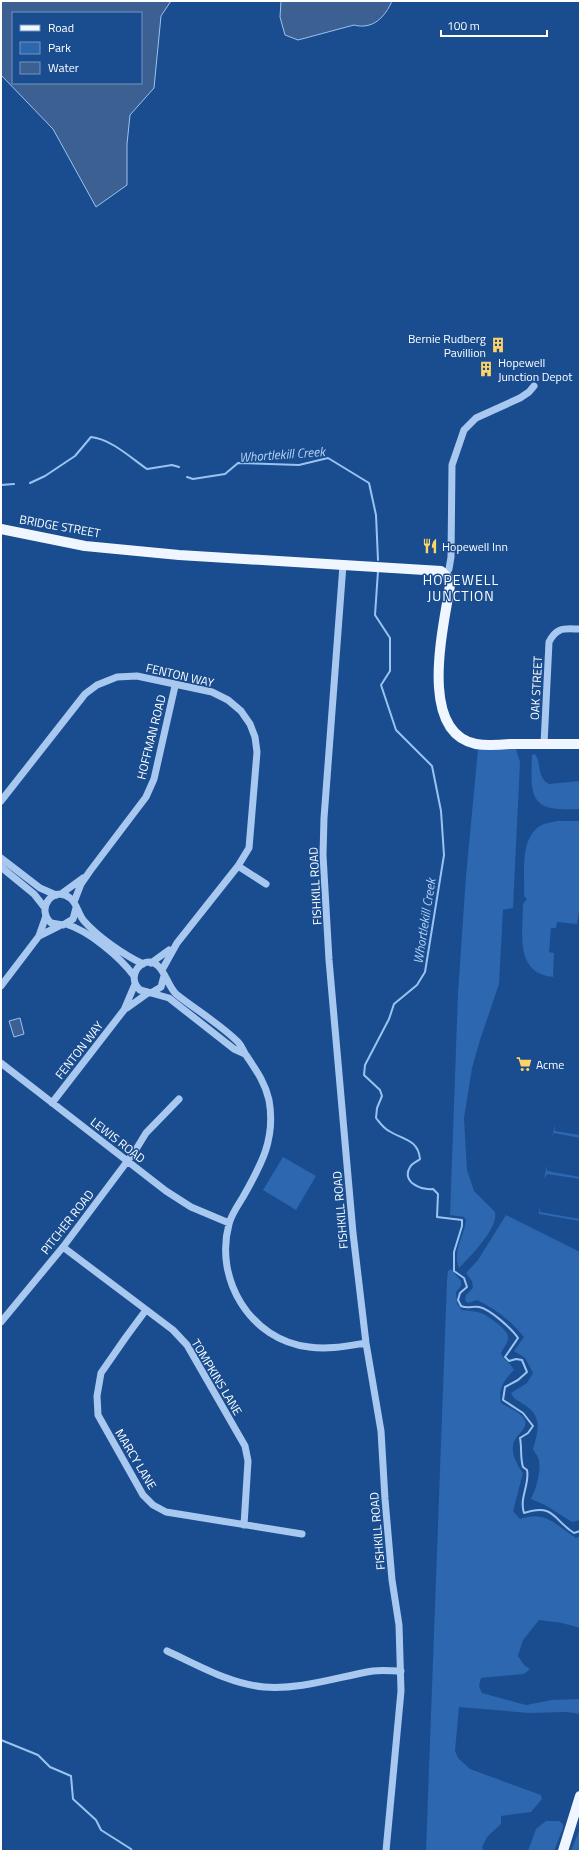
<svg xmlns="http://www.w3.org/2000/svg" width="581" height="1852" font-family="'Titillium Web',sans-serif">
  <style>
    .green { fill: #2c67af }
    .water { fill: #3b6091; stroke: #9bc3f1; fill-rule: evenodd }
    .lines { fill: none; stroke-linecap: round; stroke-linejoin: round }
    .stream { stroke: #9bc3f1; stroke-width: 2 }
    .minor { stroke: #a8c8ef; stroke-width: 7 }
    .major { stroke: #f0f6ff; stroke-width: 10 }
    .labels { text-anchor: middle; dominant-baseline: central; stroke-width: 3; stroke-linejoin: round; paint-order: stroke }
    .poi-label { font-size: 12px; fill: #fff; stroke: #194d90; text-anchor: start }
    .street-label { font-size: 12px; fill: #fff; stroke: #194d90 }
    .water-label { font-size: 13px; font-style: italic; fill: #b4d2f6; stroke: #194d90 }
    .quarter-label { font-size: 14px; letter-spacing: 1px; fill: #fff; stroke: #194d90 }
  </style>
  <rect width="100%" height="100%" fill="#194d90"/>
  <!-- green -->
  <path class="green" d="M511,748L516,749L520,762L513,908L503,910L499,984L480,1040L472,1068L464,1118L467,1170L474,1191L495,1212C499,1228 469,1258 459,1268C452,1251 464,1237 466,1220L464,1217L450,1215L458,993L466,876L478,749Z
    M535,754C542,763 536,777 549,784L580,781V809C531,812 530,800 532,755Z
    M557,821H580V905L577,924L557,922L556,928H551L549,952L554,953L553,977C514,973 523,933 523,904L527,899L524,896C525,875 520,844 536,829C542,823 550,823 557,821Z
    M555,1125V1131L580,1135V1138L554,1133L552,1138Z
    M283,1157L316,1176L296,1210L263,1190Z
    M547,1165V1171L580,1177V1179L547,1174L544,1179Z
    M539,1206L540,1212L580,1219V1221L539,1214Z
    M506,1215L580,1252V1520L572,1522L545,1505L531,1499C536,1489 541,1473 539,1461C539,1457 535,1453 533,1449C538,1431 543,1417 525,1405C518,1400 515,1401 511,1393L527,1383L533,1373L525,1358L514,1351L524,1337C511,1321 496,1309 477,1300L468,1303L465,1300L466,1295L473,1288L472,1281L466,1273L478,1260Z
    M451,1269L461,1281V1286L456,1292L457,1304L462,1310C468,1311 475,1311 481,1313C487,1315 510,1331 508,1338C508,1343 503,1348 501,1353C504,1361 511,1363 514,1370C504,1380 498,1388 501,1403C508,1407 517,1411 522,1416C532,1427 517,1433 514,1442C510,1453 517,1465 523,1473L513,1511L520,1519C545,1510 556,1525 576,1538L580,1536V1628L562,1623L539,1620L523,1640L518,1656L524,1665L530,1669L524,1674L481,1678L479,1686L482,1693L526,1705L552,1700L580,1699V1714L567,1712L529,1713L459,1707L455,1751L458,1758L470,1769L541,1795L542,1799L531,1812L501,1816V1824L487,1837L482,1847L484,1851H426L447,1280L448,1271Z
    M546,1821H559L563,1824V1828L554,1851H528L536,1829Z
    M579,1831L580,1851H571Z"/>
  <!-- water -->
  <path class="water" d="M1,1H171L161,16L154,88L130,115L127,144V185L96,207L53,129L1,75ZM13,13H141V83H13Z
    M281,1H392C385,17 373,30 354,25L298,40L285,35L280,17Z
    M20,1018L24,1034L14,1037L9,1021Z"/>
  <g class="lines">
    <!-- stream -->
    <path class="stream" d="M187,477L193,479L225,474L238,463L299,465L328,458L369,483L376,515L378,560
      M30,483L45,476L75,456L91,437C111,439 131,458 147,469L172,465L179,467
      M1,485L14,484
      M378,571L375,615L390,638V671L381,685L396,730L432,766L441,811L444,855L425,972L417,985L394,1004L389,1019L365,1065L364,1075L380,1090L382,1096L377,1108L376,1118C380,1123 383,1128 389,1131C403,1140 418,1139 420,1159C417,1162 412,1163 410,1167C401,1183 422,1190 433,1189L438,1194L437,1217L462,1220V1226L454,1252V1271L464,1278L467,1287L460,1293L458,1300L461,1306C468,1309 472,1306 479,1307C490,1309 512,1329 518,1338L505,1357L509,1361L516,1359L522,1360L527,1372L518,1380L505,1387L503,1400L523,1413L533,1426L528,1433L520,1438C522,1448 520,1457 523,1467L527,1470C530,1484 519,1498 524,1513C555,1503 553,1520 574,1533L580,1531
      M1,1740L38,1755L50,1767L71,1776L73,1799L96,1820L101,1830L131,1849L132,1851"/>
    <!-- minor -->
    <path class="minor" d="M343,565L324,818L323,855L329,960L353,1233L366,1343L381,1431L385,1499L392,1580L399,1625L401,1691L386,1851
      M445,574L449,569L451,557L452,465L464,430L476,418L520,398L529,392L534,386
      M544,744L549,642C557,626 565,629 580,629
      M1,801L85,694L97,685L117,677L137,676L212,692L228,700L241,711L250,724L255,737L257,752L249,848L238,866L177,943L162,970
      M1,858L40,888L56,895
      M238,866L266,884
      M1,867L34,894L45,908
      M61,894L83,878
      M74,902L81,884L90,871L146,797L154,779L175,686
      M76,908L73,919L63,925L51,923C35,908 54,885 70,898C77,903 78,914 84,921C98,937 124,955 143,964
      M66,924C89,931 120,957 134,976
      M39,936L59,926
      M151,963L169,950
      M164,976L161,987L151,993L140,990C125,977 142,954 157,965C165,971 168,986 176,994C196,1010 220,1024 238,1042C242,1046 243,1051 246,1055C256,1070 265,1082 269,1100C276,1139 261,1165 243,1197C238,1205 231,1215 229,1224C214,1279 250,1340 309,1347C328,1350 347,1346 366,1343
      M1,986L39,936L46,916
      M151,993L169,998L234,1049L245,1054
      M127,1008L148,993
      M1,1063L166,1191L191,1207L229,1223
      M52,1103L124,1010L135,984
      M63,1247L173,1330L187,1345L245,1446L248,1461L244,1525
      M146,1310L126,1337L101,1373L97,1396L98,1415L143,1495L153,1505L166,1512L302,1534
      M1,1322L63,1247L135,1151L146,1133L179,1099
      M167,1651C198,1665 230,1684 264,1687C301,1690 337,1677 373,1671C382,1670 392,1671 401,1671"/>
    <!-- major -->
    <path class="major" d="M1,529L85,546L179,555L441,571L449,579L450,585C444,626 417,732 476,744C487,746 499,745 510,744C533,744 557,744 580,744
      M563,1851L580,1796"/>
  </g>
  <!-- icons -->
  <defs>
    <symbol id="building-bare" viewBox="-9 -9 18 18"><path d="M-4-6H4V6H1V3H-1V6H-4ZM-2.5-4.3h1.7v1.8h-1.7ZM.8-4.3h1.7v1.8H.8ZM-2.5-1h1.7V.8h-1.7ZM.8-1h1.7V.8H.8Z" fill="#ffd366" stroke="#194d90" stroke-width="2.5" paint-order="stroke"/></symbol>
    <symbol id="restaurant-bare" viewBox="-9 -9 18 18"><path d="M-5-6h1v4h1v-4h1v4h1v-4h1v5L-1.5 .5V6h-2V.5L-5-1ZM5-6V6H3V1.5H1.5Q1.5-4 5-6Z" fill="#ffd366" stroke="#194d90" stroke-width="2.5" paint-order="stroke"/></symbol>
    <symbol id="supermarket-bare" viewBox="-9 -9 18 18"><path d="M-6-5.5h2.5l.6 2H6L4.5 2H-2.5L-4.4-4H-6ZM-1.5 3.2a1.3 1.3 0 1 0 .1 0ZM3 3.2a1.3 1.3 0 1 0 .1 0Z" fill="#ffd366" stroke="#194d90" stroke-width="2.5" paint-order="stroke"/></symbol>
  </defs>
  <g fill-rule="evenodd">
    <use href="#building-bare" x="487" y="334" width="22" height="22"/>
    <use href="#building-bare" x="475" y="358" width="22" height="22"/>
    <use href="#restaurant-bare" x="419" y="535" width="22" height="22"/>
    <use href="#supermarket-bare" x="513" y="1053" width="22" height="22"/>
  </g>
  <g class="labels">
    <!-- poi labels -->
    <g class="poi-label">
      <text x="486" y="338" text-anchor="end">Bernie Rudberg<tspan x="486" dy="14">Pavillion</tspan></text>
      <text x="498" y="362">Hopewell<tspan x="498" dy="14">Junction Depot</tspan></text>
      <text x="442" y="546">Hopewell Inn</text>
      <text x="536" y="1064">Acme</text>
    </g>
    <!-- street labels -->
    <g class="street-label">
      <text transform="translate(60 526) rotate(10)">BRIDGE STREET</text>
      <text transform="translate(180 675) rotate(13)">FENTON WAY</text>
      <text transform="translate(536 688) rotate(-87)">OAK STREET</text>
      <text transform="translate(151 737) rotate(-76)">HOFFMAN ROAD</text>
      <text transform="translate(315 886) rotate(-93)">FISHKILL ROAD</text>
      <text transform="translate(79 1050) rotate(-52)">FENTON WAY</text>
      <text transform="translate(118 1140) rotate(38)">LEWIS ROAD</text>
      <text transform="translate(340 1210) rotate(-95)">FISHKILL ROAD</text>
      <text transform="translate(67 1222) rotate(-52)">PITCHER ROAD</text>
      <text transform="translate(217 1377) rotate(59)">TOMPKINS LANE</text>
      <text transform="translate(136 1459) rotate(59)">MARCY LANE</text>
      <text transform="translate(377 1531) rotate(-95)">FISHKILL ROAD</text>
    </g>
    <!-- water labels -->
    <g class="water-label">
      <text transform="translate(282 454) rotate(-4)">Whortlekill Creek</text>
      <text transform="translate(424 921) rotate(-81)">Whortlekill Creek</text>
    </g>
    <!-- quarter labels -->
    <g class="quarter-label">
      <text x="461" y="579">HOPEWELL<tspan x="461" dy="16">JUNCTION</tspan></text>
    </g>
  </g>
  <!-- border -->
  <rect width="581" height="1852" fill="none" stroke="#ffffff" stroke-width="4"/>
  <!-- legend -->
  <rect x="12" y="12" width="130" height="72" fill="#194d90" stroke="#7594bc"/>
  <rect x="20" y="25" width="20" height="6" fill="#f0f6ff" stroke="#7594bc"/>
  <text x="48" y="32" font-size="12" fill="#ffffff">Road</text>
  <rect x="20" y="42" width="20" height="12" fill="#2c67af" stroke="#7594bc"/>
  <text x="48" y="52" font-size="12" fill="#ffffff">Park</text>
  <rect x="20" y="62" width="20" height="12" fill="#3b6091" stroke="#7594bc"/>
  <text x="48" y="72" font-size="12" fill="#ffffff">Water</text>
  <!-- scale -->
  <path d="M441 30v6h106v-6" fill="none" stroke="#ffffff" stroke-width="2"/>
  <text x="447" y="30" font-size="12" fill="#ffffff" stroke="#194d90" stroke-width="3" paint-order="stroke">100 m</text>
</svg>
